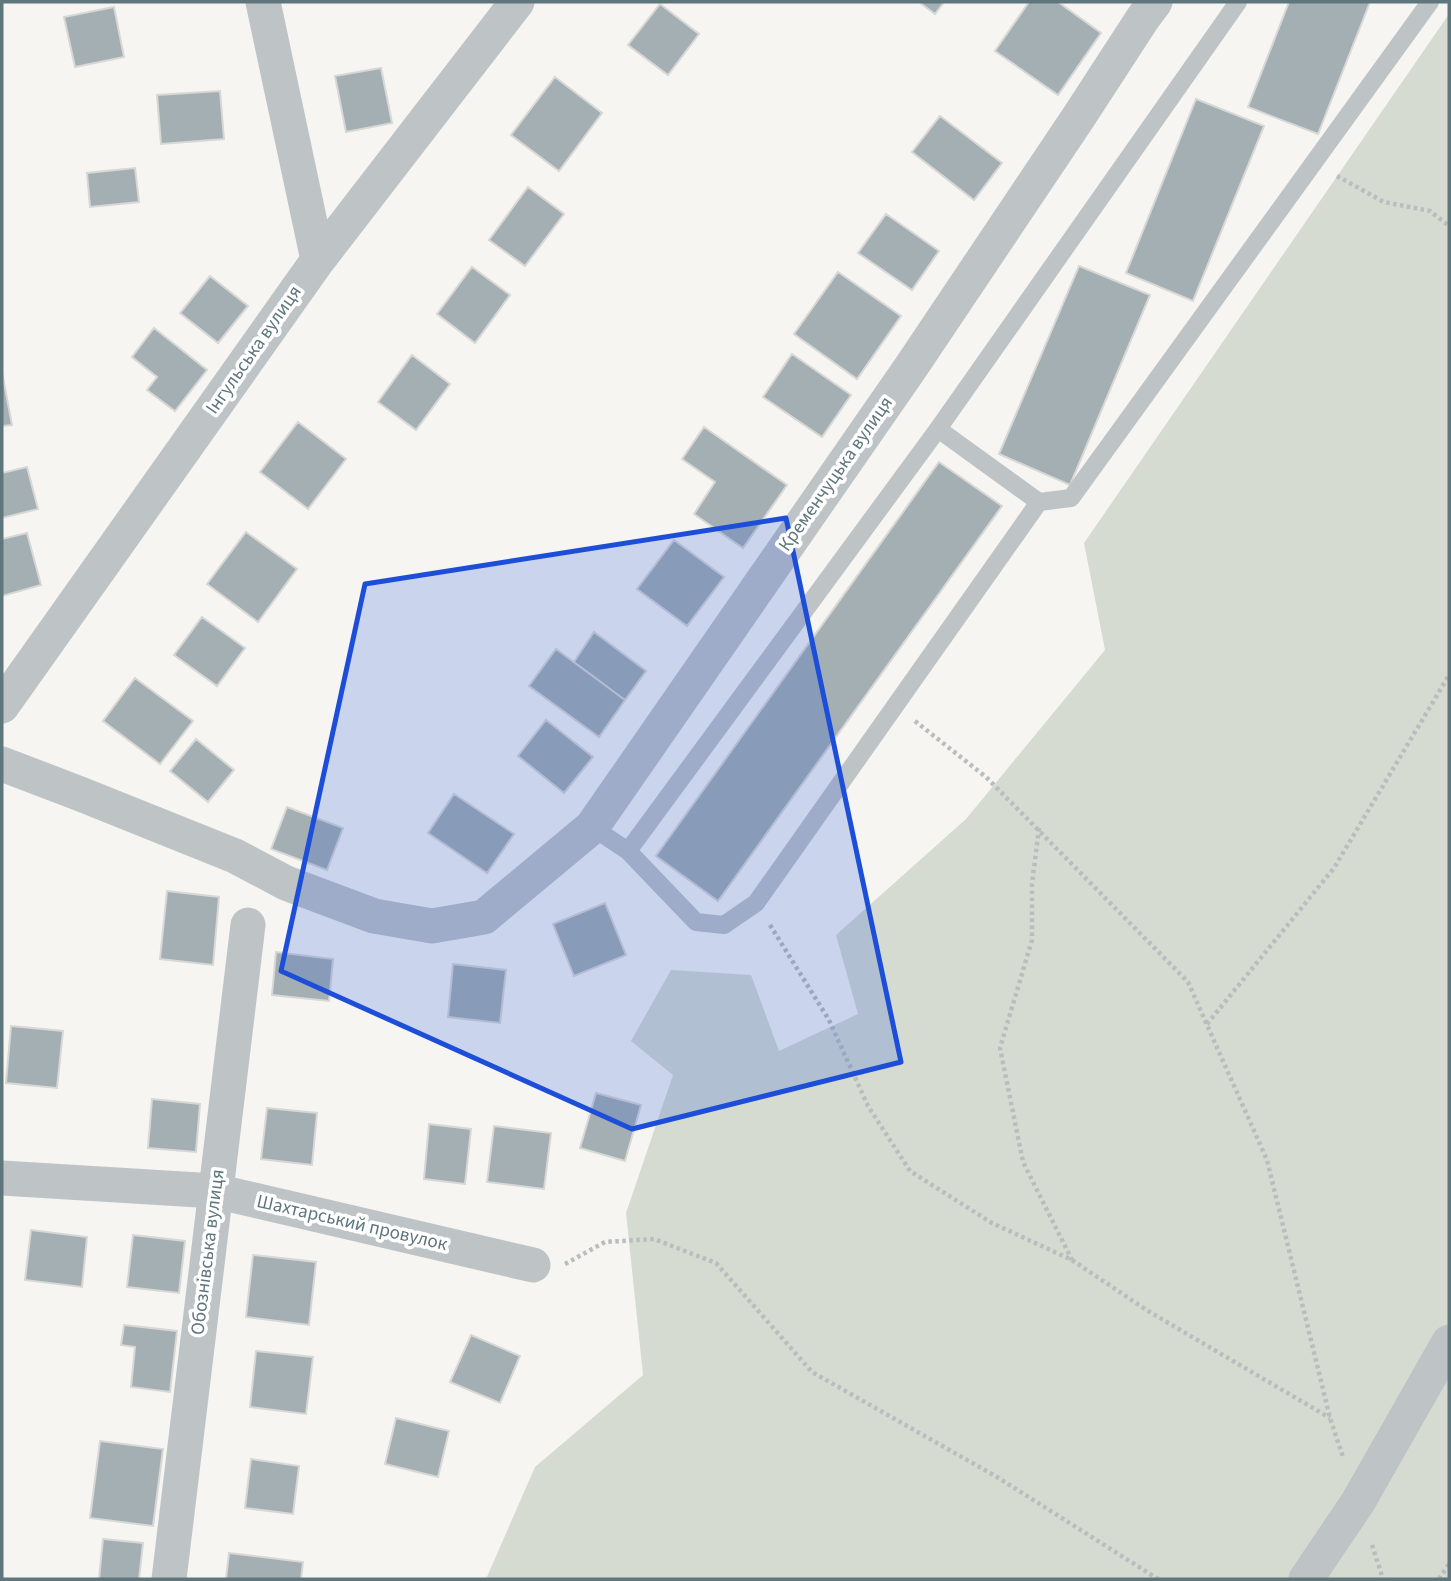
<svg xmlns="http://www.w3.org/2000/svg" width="1451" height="1581" font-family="'Source Sans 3',sans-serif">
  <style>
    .green { fill: #d6dbd1 }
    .building { fill: #a3afb2; stroke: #d7d7d5; stroke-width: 2 }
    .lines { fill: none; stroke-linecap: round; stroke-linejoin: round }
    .path { stroke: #b8bdbe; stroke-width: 4.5; stroke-dasharray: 3.5 3.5; stroke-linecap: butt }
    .lane { stroke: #bec4c6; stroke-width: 18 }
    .street { stroke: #bec4c6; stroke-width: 35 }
    .marked { fill: #1d4ed8; fill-opacity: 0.2; stroke: #1d4ed8; stroke-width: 5; stroke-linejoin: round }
    .labels { text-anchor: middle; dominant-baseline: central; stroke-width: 7; stroke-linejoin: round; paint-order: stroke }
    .street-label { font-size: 19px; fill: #60767d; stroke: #fff }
  </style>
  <rect width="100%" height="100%" fill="#f6f5f2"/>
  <!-- green -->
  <path class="green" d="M1449,14V1579H486L535,1467L643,1375L626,1213L673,1075L631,1041L671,970L751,975L779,1051L858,1014L836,935L966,819L1105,650L1084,543Z"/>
  <!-- building -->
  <path class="building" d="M919,2H944L935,14Z
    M1029,2H1058L1101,33L1058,95L995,51Z
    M1289,2H1370L1318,134L1248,107Z
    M660,4L699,34L668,75L628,45Z
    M114,7L124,57L75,67L64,17Z
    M381,68L392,123L346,132L335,76Z
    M555,77L602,113L559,171L511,135Z
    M220,91L224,139L161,144L157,95Z
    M1196,99L1264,126L1193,301L1126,273Z
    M940,116L1002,163L974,200L912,152Z
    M135,168L139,202L90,207L87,173Z
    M528,187L564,214L525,266L489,240Z
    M886,214L939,251L912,290L858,253Z
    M1079,266L1150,295L1070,485L999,454Z
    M472,267L510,295L475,343L437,314Z
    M838,272L901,316L857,379L794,334Z
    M210,276L248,306L218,343L180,313Z
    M154,328L207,370L175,411L147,390L157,377L132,357Z
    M792,354L851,395L822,437L763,397Z
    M412,355L450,384L416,430L378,402Z
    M2,372L12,425L2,426Z
    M298,422L346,459L308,509L260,472Z
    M704,427L787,485L743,548L694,514L715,482L682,459Z
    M939,462L1002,506L718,901L656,856Z
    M27,467L38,509L2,518V473Z
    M246,532L297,569L258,622L207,584Z
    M27,533L41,585L2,596V539Z
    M674,540L724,577L687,626L637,589Z
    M202,617L245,648L217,686L174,655Z
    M594,632L646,671L625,700L574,662Z
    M556,649L625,700L599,737L529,686Z
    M135,678L193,721L160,764L103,721Z
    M546,720L593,757L564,793L518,756Z
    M196,739L234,770L208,802L170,771Z
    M454,794L514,834L487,873L428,833Z
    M287,807L343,828L327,870L271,849Z
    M167,891L219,897L213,965L160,959Z
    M605,903L626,955L574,976L553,924Z
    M276,952L333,959L329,1001L272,995Z
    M453,964L506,970L500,1023L448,1017Z
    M11,1026L63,1031L57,1088L6,1083Z
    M596,1093L641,1105L625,1161L580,1148Z
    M152,1099L200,1104L196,1152L148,1148Z
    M267,1108L317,1113L312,1165L261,1159Z
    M429,1124L471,1129L465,1184L424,1179Z
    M494,1126L551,1133L544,1189L487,1182Z
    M31,1230L87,1237L82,1287L25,1280Z
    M133,1235L185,1241L179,1293L127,1287Z
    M253,1255L316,1262L309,1325L246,1317Z
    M124,1325L177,1331L170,1392L131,1387L135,1347L121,1345Z
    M471,1335L520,1356L500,1403L450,1382Z
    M256,1351L313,1357L306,1414L250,1407Z
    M396,1418L449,1431L438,1477L385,1464Z
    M100,1441L163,1449L153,1526L90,1518Z
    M251,1459L299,1466L293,1514L245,1508Z
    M103,1539L143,1543L139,1579H99Z
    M229,1553L303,1562L301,1579H226Z"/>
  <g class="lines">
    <!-- path -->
    <path class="path" d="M1337,176L1384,202L1430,211L1449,226
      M915,721L986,777L1188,982L1267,1160L1330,1418L1343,1457
      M1039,828L1032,884V940L1000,1048L1023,1162L1072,1260
      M770,925L829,1020L868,1106L910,1171L992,1223L1072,1260L1148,1311L1330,1418
      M1207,1024L1334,868L1449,675
      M565,1264L605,1242L654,1239L716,1263L812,1372L997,1477L1158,1579
      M1372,1545L1383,1579
      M1439,1579L1449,1564"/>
    <!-- lane -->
    <path class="lane" d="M938,429L1039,502L1071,498L1430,2
      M592,827L628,851L696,922L724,925L756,903L1039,502
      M628,851L938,429L1238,2"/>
    <!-- street -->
    <path class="street" d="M263,2L318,260
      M2,706L318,260L517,2
      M2,764L83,795L235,856L286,883L374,916L432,926L484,917L592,827L911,367L1078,118L1143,18L1155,2
      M2,1178L215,1191L533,1265
      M169,1579L248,925
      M1306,1579L1358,1502L1449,1342"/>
  </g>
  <!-- marked area -->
  <path class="marked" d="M786,518L901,1062L632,1129L281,971L365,584Z"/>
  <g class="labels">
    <!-- street labels -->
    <g class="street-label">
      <text transform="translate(254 350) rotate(-55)">Інгульська вулиця</text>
      <text transform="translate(836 474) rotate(-55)">Кременчуцька вулиця</text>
      <text transform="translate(352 1223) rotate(13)">Шахтарський провулок</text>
      <text transform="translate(208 1252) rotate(-83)">Обознівська вулиця</text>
    </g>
  </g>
  <!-- border -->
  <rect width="1451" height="1581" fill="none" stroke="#60767d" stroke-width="7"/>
</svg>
